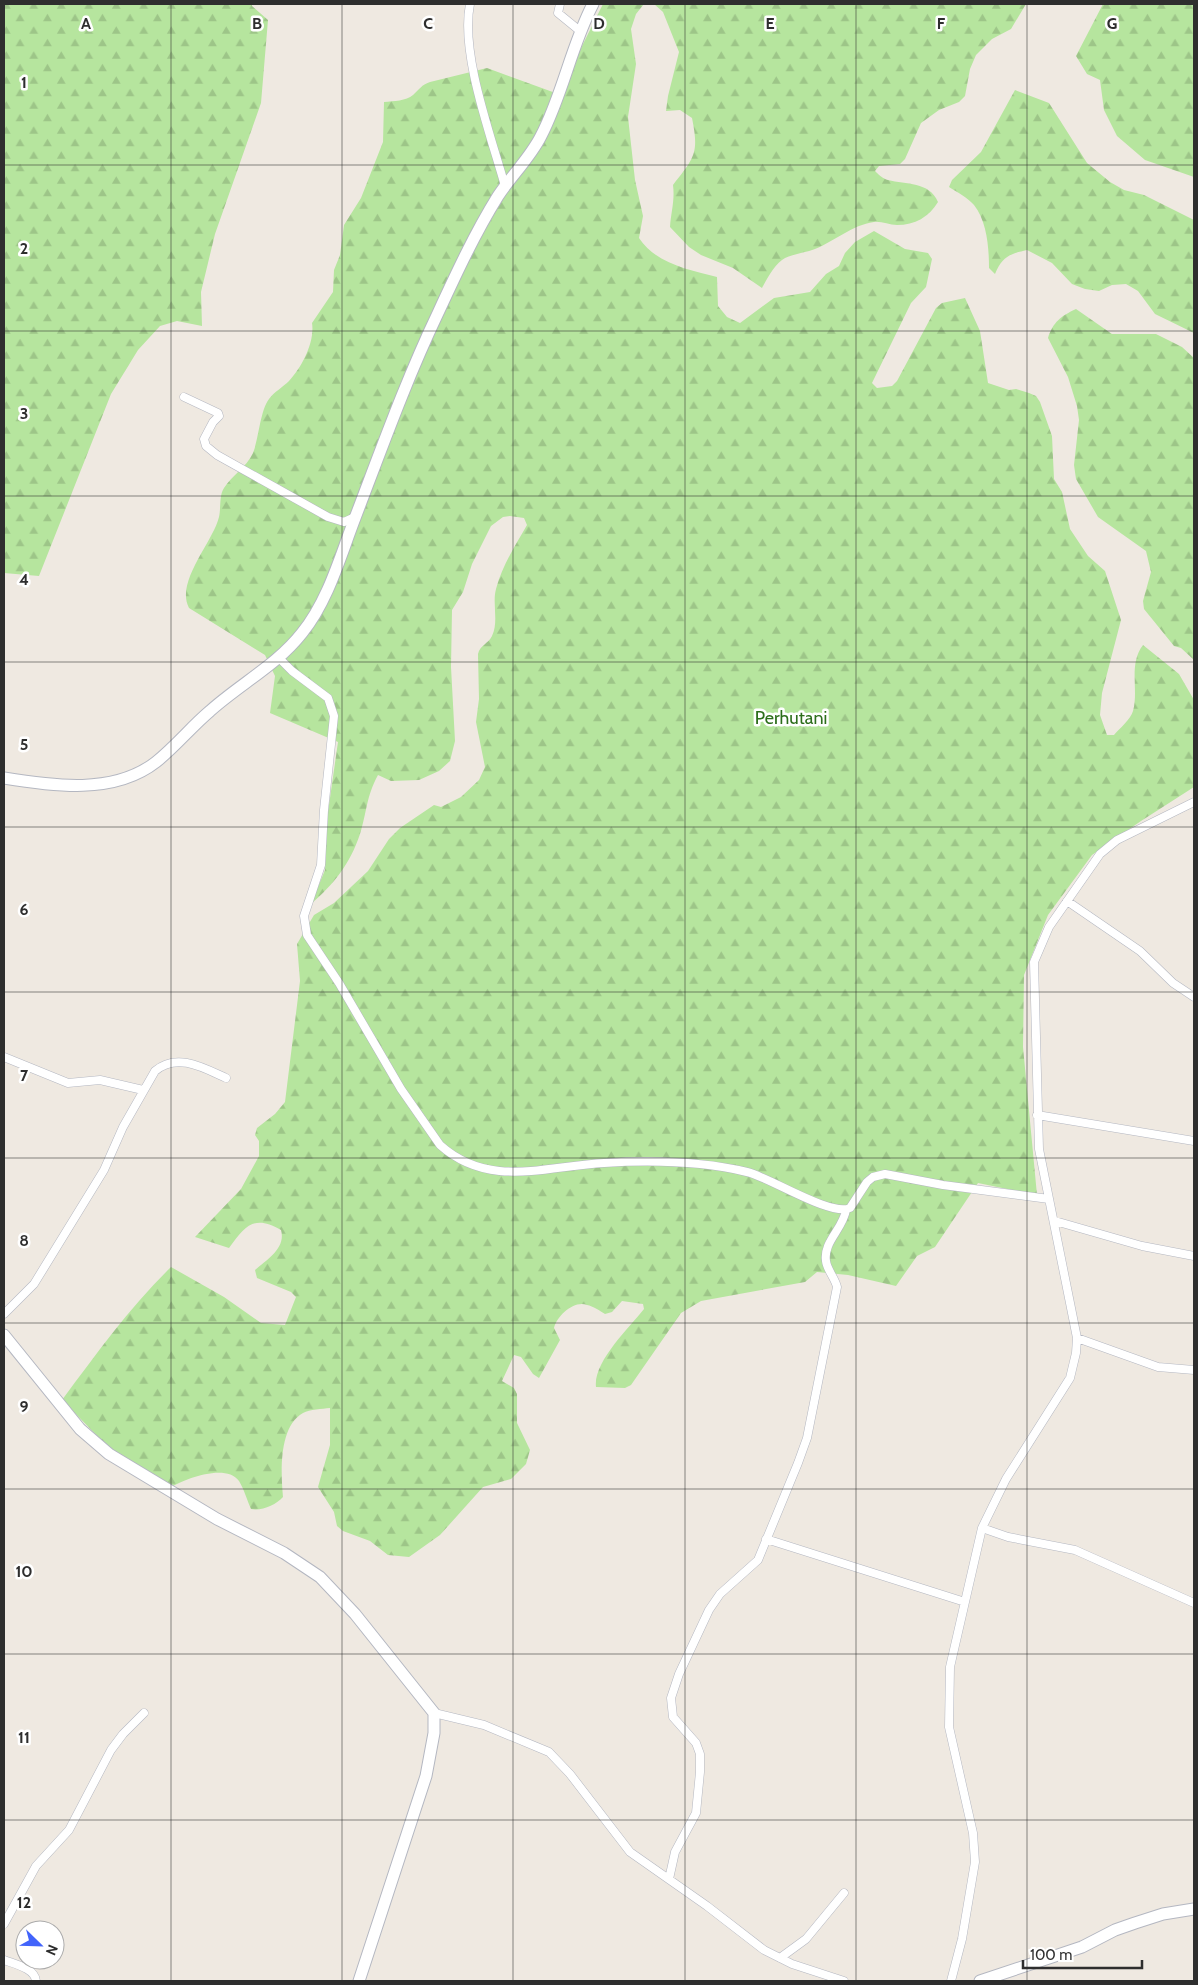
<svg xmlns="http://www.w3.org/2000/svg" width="1198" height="1985" font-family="Cabin,sans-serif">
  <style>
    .forest { fill: url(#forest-firs) }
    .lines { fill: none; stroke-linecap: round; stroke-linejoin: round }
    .street-casing { stroke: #b4b7c1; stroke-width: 9 }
    .secondary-casing { stroke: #b4b7c1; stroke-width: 13 }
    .street { stroke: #fff; stroke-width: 8 }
    .secondary { stroke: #fff; stroke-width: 11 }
    .grid { fill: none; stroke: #2e2e2e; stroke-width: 1; stroke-opacity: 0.55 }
    .labels { text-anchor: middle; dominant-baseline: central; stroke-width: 5; stroke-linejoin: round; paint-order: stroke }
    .park-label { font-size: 18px; fill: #2c6e1b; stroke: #fff }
    .grid-label { font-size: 16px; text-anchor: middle; font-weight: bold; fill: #2e2e2e; stroke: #fff; stroke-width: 5; stroke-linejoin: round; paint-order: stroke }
  </style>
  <defs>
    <pattern id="forest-firs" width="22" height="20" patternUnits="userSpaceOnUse" patternTransform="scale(1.25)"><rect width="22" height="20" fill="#b6e59e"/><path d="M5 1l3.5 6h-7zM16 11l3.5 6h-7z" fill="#9dc588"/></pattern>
  </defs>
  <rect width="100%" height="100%" fill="#efe9e1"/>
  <!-- forest -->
  <path class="forest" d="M4,4H252V6L268,20L261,103L215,234L201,292L202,326L177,321L160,326L138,350L111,394L39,576L4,573Z
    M603,4H644L636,14L631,29L636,64L628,117L635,180L643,216L639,238C656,264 690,270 717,277L718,306L727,317L740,323L774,298L810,292L826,274L839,266L845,253L855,242L874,231L905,249L928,253L932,259L926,287L911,303L872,383L877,388L892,386L897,381L936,308L942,303L965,298L980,331L988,383L1009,390L1016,389L1029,393L1036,396L1040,402L1052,436L1054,479L1062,492L1070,529L1088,556L1105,571L1121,620L1102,693L1100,715L1107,735H1114C1119,729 1131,719 1133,711C1139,689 1128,665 1143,645L1179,674L1194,700V787L1141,821L1092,855L1048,915L1024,975L1023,1047L1037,1195L978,1183L935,1247L917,1256L896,1286L848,1275L817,1272L805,1282L701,1301L681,1313L631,1385L625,1388L596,1387C593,1362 629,1328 644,1309L643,1304L622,1301L612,1312L605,1314C600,1311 593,1306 587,1305C574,1300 557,1316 554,1328L560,1340L539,1378L533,1374L521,1357L514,1355L502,1381L514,1388L517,1394V1423L530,1450L526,1464L511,1479L483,1487L440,1535L409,1557L388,1555L370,1541L343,1531L337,1526L334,1512L318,1487L330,1445V1408C322,1409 310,1409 303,1413C278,1427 281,1474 283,1497C276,1505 262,1511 251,1509C247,1500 244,1489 239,1481C226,1463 184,1479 170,1488L117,1456L62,1400C97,1353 130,1307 171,1267L224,1297L261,1323L285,1325L296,1297L291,1292L257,1278L255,1270C268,1259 286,1248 281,1230C254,1214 245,1226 229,1248L195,1237L241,1189L259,1156V1141L255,1135L257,1128L275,1114L285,1102L300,981L297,944L314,915L334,903L368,871L389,839L400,828L434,805L441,807L461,797L479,780L485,767L476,722L479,699L478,654C480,645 488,644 492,636C499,621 492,604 496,589C502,566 515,546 527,525L524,518L510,516L503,517L491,526L472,564L463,592L452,610L451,667L455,741L450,761L439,771L419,780L391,781L378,775C366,797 367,812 360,834C350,864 334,884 311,904L325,870L327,819L338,742L270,713L275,676L265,655L189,608C175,582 213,542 219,517C221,509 219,495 224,488C232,475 246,468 253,453C259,438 260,411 269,399C274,392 283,387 289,381C302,367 315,342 312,323L333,292L334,270L340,255L344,225L361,198L383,142L384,102C394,101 406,101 413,95C420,89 421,85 430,82L487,68L561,95L580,50Z
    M654,4H1026L1011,29L992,39L976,55L970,69L965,96L959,102L939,110L921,123L905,159L900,164L879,166L875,171C878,174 883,179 888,180C906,185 929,181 938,202C929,217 915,225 897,225C889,225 881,221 874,222C852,225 835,241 815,249C805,253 790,254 782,260C773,267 767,279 762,288L733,268L701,255L689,247L670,227C671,212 675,200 673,185C695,157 699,153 692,118L680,110L666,111L668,96L679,52L663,12Z
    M1103,4H1194V177L1145,160L1117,136L1104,110L1100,80L1087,74L1076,56Z
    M1015,90L1049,103L1087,163L1110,182L1124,190L1144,195L1194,220V333L1155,314L1138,291L1126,284L1112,285L1099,291L1085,289L1072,284L1052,263L1027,250C1009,254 1002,257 995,274L989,268C989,248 987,221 974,205C968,198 957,192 949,187L952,180L981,152Z
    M1076,309L1112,334H1156L1182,347L1194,358V660L1181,648L1174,646L1144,609L1143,601L1151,572L1146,551L1098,517L1076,479L1074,465L1079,420L1077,406L1068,377L1048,338C1053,322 1061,316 1076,309Z"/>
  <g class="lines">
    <defs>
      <path id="street" d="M470,4C460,53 491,136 505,186
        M560,4L558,13L580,31
        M184,397L218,413L219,416L213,422L204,439L206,446L217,455L328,517L344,522L355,517
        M279,658L292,671L328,698L334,716L324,810L321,865L304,916L307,935L339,983L401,1089L440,1145C489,1189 546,1166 604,1163C651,1160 701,1161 747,1172C769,1177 831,1217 850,1208L867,1182L873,1177L885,1174L943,1185L1049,1199
        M1067,901L1140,951L1173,983L1194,997
        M4,1057L68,1083L100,1080L143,1090
        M1037,1115L1194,1141
        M1055,1221L1142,1246L1194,1256
        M4,1314L34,1284L104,1170L123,1127L155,1071C177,1052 204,1068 226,1078
        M1077,1338L1158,1367L1194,1370
        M982,1528L1008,1537L1075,1550L1194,1603
        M766,1539L965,1602
        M434,1713L484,1725L549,1752L570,1774L630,1852L707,1906L764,1950L792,1964L844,1981
        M669,1879L675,1852L696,1813L700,1772V1754L696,1743L673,1717L671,1698L679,1674L709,1610L720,1594L758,1560L798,1463L807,1438L837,1287C835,1278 827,1270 826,1261C823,1242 843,1229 846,1210
        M4,1924L36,1866L69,1830L111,1750L123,1734L144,1713
        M780,1958L806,1939L844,1893
        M4,1960C14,1964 35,1968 36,1981
        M951,1981L962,1939L975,1862L973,1833L949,1727L950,1667L982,1528L1006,1479L1070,1378L1076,1353L1077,1338L1069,1298L1039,1149L1034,962L1049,927L1100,854L1117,840L1194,802"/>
      <path id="secondary" d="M4,778C53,786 114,795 156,762C176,746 191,727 210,711C240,684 277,665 302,633C328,601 340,557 355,518C381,450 406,380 438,313C456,274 475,233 498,196C511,176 530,158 541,136C563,94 571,46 593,4
        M4,1335L80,1429L109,1454L217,1519L284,1553L320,1577L355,1614L434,1713V1733L426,1776L359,1981
        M980,1981L1082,1947L1115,1930L1135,1923L1163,1914L1194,1909"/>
    </defs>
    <!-- street casing -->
    <use href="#street" class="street-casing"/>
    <!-- secondary casing -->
    <use href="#secondary" class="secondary-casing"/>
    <!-- street -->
    <use href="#street" class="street"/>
    <!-- secondary -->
    <use href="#secondary" class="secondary"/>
  </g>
  <!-- grid -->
  <path class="grid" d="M171,4V1981M342,4V1981M513,4V1981M685,4V1981M856,4V1981M1027,4V1981M4,165H1194M4,331H1194M4,496H1194M4,662H1194M4,827H1194M4,992H1194M4,1158H1194M4,1323H1194M4,1489H1194M4,1654H1194M4,1820H1194"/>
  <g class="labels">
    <!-- park labels -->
    <g class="park-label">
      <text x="791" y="718">Perhutani</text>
    </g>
  </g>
  <g class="grid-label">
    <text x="86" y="29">A</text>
    <text x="257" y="29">B</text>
    <text x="428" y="29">C</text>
    <text x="599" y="29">D</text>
    <text x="770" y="29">E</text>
    <text x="941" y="29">F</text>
    <text x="1112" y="29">G</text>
    <text x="24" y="88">1</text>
    <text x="24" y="254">2</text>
    <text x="24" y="419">3</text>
    <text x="24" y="585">4</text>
    <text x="24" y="750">5</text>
    <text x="24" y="915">6</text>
    <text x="24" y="1081">7</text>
    <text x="24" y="1246">8</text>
    <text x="24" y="1412">9</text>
    <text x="24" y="1577">10</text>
    <text x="24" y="1743">11</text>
    <text x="24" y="1908">12</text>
  </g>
  <!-- border -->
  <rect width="1198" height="1985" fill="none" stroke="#2e2e2e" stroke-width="10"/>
  <!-- north arrow -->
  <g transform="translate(40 1945) rotate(113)"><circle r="24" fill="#ffffff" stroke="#ababab"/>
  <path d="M0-4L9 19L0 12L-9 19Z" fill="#4264fb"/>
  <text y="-8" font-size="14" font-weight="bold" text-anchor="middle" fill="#2e2e2e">N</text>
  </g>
  <!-- scale -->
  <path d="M1023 1960v8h119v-8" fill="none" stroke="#2e2e2e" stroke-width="2.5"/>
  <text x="1030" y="1960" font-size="15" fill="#2e2e2e" stroke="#ffffff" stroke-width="4" paint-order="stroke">100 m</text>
</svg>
